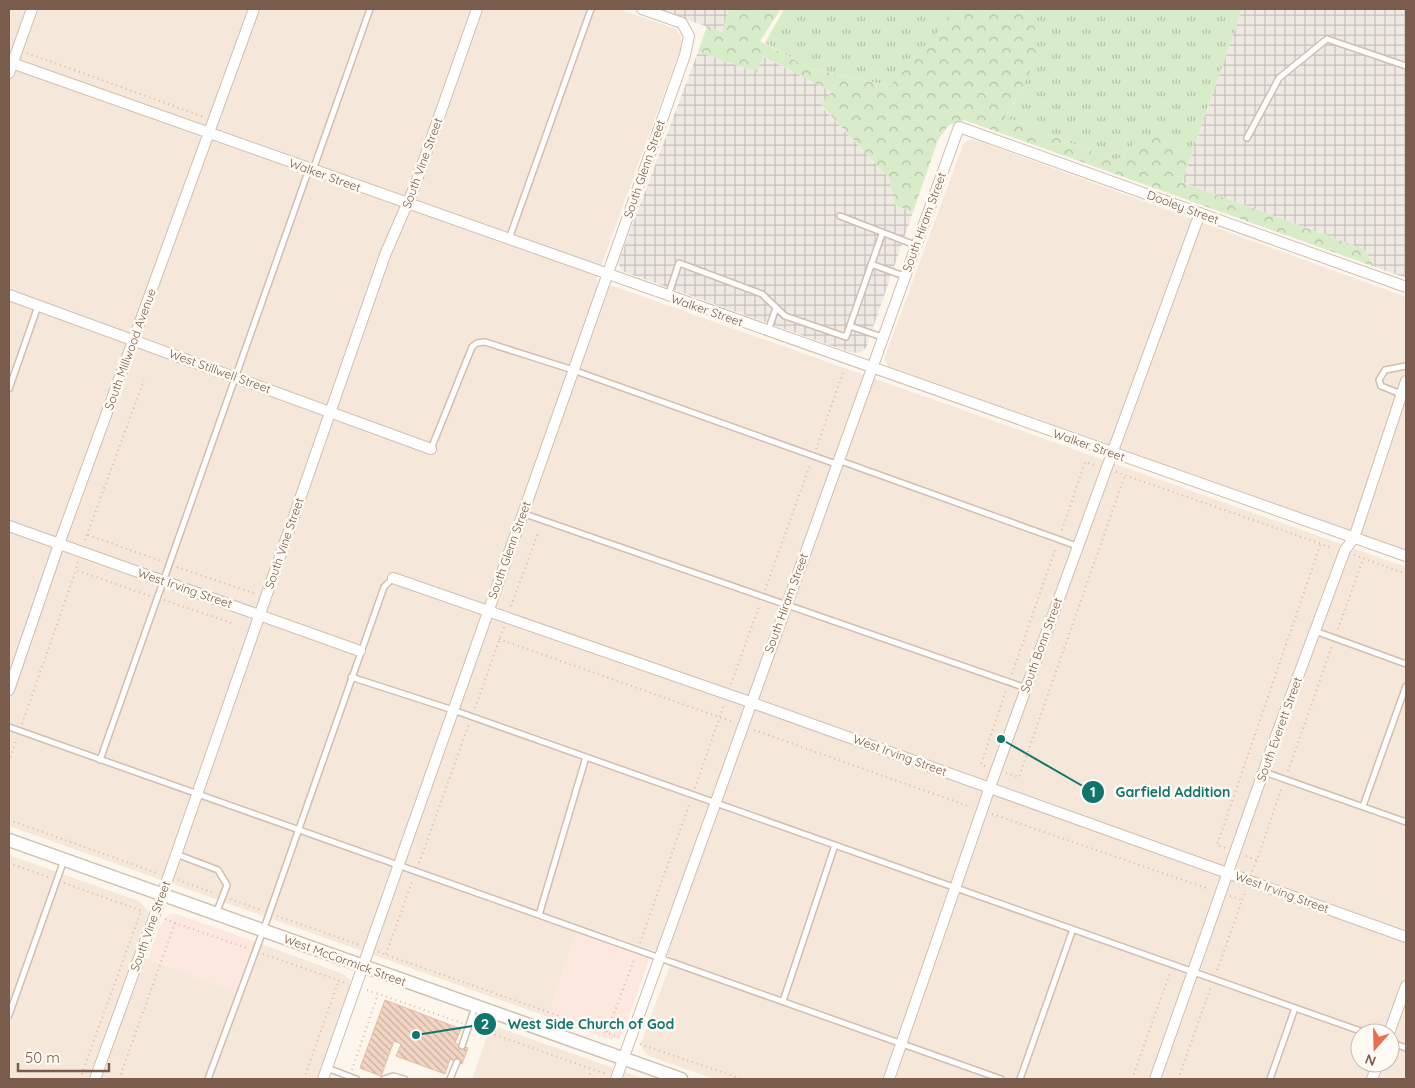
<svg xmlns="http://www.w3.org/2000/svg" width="1415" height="1088" font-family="Quicksand,sans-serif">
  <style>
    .residential { fill: #f5e8da; fill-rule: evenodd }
    .commercial { fill: #fde8e0 }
    .industrial { fill: url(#industrial-grid) }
    .grass { fill: url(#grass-tufts) }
    .forest { fill: url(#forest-crowns) }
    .building { fill: url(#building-back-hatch); stroke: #e6bba3 }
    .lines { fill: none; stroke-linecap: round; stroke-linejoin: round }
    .service-casing { stroke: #d1beb0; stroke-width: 8 }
    .minor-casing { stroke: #d1beb0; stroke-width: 12 }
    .tertiary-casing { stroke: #d1beb0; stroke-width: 15 }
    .path { stroke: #d9b8a5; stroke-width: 2; stroke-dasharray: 1 4; stroke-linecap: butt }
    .service { stroke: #fff; stroke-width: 5 }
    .minor { stroke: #fff; stroke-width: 10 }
    .tertiary { stroke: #fff; stroke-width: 12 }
    .labels { text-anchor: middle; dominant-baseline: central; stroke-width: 5; stroke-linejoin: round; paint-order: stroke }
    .street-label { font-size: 12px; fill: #7a5c4d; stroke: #fffaf3 }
    .leader { fill: none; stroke: #0f766e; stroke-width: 2 }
    .callout-dot { fill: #0f766e; stroke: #fffaf3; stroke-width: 2 }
    .mark-label { font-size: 15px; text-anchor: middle; font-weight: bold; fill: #fff }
    .callout-label { font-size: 14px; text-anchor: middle; font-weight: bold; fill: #0f766e; stroke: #fffaf3; stroke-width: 5; stroke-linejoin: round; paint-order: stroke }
  </style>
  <defs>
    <pattern id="industrial-grid" width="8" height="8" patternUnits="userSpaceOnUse" patternTransform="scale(1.25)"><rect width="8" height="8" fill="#efe9e4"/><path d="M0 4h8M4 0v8" fill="none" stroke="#c7c0bb"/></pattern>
    <pattern id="grass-tufts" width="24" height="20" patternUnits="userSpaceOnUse" patternTransform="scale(1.25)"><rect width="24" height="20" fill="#d8ecc9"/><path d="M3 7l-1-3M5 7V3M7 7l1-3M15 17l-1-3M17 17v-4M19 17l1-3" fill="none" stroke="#b4c2a5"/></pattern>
    <pattern id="forest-crowns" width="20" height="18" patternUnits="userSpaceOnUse" patternTransform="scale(1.25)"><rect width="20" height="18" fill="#d8ecc9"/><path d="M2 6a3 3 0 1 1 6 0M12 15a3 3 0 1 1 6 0" fill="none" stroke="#b4c2a5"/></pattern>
    <pattern id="building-back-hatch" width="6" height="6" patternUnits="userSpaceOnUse" patternTransform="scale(1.25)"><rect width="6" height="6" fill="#f3d5c3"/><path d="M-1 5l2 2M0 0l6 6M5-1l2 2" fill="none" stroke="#cab0a1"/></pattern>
  </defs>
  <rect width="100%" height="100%" fill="#fdf6ec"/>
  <!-- residential -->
  <path class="residential" d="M9,9H619L676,29L681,36V47L596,280L1406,567V1079H715L648,1056L643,1050L641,1043L673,957L539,911L537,919L576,932L548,1017L9,826ZM1360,1033H1390V1063H1360Z
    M973,139L1406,297V550L889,367L884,359L964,142Z
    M9,855L139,901L148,912L136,954L239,993L256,942L343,974L350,980V989L318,1079H9Z
    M491,1025L645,1079H472Z"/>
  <!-- commercial -->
  <path class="commercial" d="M170,914H177L256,942L239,993L148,959L159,927Z
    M576,932L649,959L623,1034L617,1038L608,1039L548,1017Z"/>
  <!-- industrial -->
  <path class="industrial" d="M657,9H729L722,32Z
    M1242,9H1406V278L1375,267L1364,249L1182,182Z
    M698,52L757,72L762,56L832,92L821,106L889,178L895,205L913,212L866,348L859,353L849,352L622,271L618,263Z"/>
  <!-- grass -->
  <path class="grass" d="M784,9H958L891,86L811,69L765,43Z
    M1016,9H1242L1190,159L1176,142L1137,141L1116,161L1005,117L1024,85L1034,18Z"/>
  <!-- forest -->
  <path class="forest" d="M729,9H781L760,41L811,69L890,86L958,9H1016L1034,18L1037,55L1024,85L1005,117L1116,161L1137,141L1157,134L1176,142L1190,159L1182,182L1364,249L1375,267L964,120L949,125L938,140L913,212L895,205L889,178L821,105L832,92L763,56L757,72L698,52L707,26L722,32Z"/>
  <!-- building -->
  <path class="building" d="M385,1000L461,1029L455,1043L468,1048L462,1064L450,1059L445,1074L396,1056L401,1044L394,1041L381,1076L360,1068Z"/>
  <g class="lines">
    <defs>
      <path id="service" d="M1247,138L1279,78L1327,39L1406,66
        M313,170L370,9
        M840,216L915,245
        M509,239L591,9
        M871,264L904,276
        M668,296L679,263L762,294L785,316L846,337L882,234
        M850,326L882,337
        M768,331L776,308
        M9,389L38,306
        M1401,394L1381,386L1379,380L1385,370L1406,366
        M431,449L472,347L477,343L485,342L573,370L836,464
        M838,460L1077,546
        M522,513L1026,688
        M1315,631L1406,664
        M351,677L453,710L1366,1033
        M9,727L1001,1079
        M100,760L309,169
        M1264,772L1406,822
        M1363,806L1406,686
        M176,854L218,870L227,885L216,914
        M539,915L586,757
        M783,1001L835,845
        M9,1015L64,860
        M1390,1042L1406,1048
        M462,1046L475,1007
        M327,1068L356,1079
        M208,1079L263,931L384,587L393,578
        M384,1079L393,1076L404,1079
        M450,1079L457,1062
        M1020,1079L1073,929
        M1270,1079L1295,1008"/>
      <path id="minor" d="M9,62L1406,556
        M9,73L32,9
        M9,295L431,449
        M9,526L360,651
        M393,578L750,702L1406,937
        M9,690L59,544L254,9
        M1389,1033L1406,986
        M95,1079L162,895L385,255L414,188L477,9
        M323,1079L685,55L689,36L682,23L642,9
        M616,1079L959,127L1406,287
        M889,1079L990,787L1200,213
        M1155,1079L1276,736L1345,550L1354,538L1406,381
        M1372,1079L1378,1063"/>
      <path id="tertiary" d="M9,840L681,1079"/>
    </defs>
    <!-- service casing -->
    <use href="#service" class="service-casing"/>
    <!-- minor casing -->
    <use href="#minor" class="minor-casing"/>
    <!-- tertiary casing -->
    <use href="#tertiary" class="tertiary-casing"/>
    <!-- path -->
    <path class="path" d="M27,53L204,117
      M816,449L843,373
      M1116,472L1333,548
      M1062,530L1085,462L1095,465
      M88,535L161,561
      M85,540L144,380
      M1354,555L1406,574
      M78,562L76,570L150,596
      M177,567L256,594
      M765,590L810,465
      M164,600L235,624
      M511,606L538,533
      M1338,629L1363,559
      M499,639L733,722
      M1012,674L1056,547
      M731,684L760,604
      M475,708L504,627
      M22,724L76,570
      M754,730L971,807
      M9,762L17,738
      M985,766L981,764L1006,691
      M1288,771L1332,646
      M1006,773L1019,777L1125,475
      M695,788L724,705
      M992,814L1209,889
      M9,820L157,873
      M1225,848L1217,845L1321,543
      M1246,856L1257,860L1282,787
      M9,863L48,877
      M419,863L469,724
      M1252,871L1257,860
      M178,880L214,893
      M64,883L142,911
      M1230,896L1242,900
      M230,899L261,910
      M277,916L360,945
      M165,919L175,923
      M640,943L690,802
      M378,952L619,1037
      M263,954L346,983
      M386,954L413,879
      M1217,970L1246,890
      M367,990L462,1023
      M476,1028L606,1074
      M607,1032L635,957
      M640,1044L742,1079
      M352,1070L378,994
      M80,1079L141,911
      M119,1079L175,923L247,948
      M304,1079L339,980
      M588,1079L592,1070
      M1132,1079L1170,973
      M1178,1079L1211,987"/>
    <!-- service -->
    <use href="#service" class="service"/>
    <!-- minor -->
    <use href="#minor" class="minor"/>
    <!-- tertiary -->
    <use href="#tertiary" class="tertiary"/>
  </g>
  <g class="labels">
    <!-- street labels -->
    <g class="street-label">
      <text transform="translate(422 163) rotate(-70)">South Vine Street</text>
      <text transform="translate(644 169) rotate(-71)">South Glenn Street</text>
      <text transform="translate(325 175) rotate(20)">Walker Street</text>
      <text transform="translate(1183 207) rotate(20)">Dooley Street</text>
      <text transform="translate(924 222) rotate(-70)">South Hiram Street</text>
      <text transform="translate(707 310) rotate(19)">Walker Street</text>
      <text transform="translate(130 349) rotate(-70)">South Millwood Avenue</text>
      <text transform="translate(220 371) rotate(20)">West Stillwell Street</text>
      <text transform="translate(1089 445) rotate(19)">Walker Street</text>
      <text transform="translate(284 543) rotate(-71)">South Vine Street</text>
      <text transform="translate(509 550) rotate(-70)">South Glenn Street</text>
      <text transform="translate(185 588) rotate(19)">West Irving Street</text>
      <text transform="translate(786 603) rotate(-70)">South Hiram Street</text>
      <text transform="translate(1041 645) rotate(-70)">South Bonn Street</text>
      <text transform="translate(1279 729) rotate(-70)">South Everett Street</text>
      <text transform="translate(900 755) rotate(20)">West Irving Street</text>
      <text transform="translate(1282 892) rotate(20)">West Irving Street</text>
      <text transform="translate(150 926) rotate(-70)">South Vine Street</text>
      <text transform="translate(345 960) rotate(20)">West McCormick Street</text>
    </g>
  </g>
  <!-- callouts -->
  <path class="leader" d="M1001 739L1093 792M416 1035L485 1024"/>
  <g class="callout-dot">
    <circle cx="1001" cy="739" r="5"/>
    <circle cx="416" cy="1035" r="5"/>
    <circle cx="1093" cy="792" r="12"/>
    <circle cx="485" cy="1024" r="12"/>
  </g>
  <g class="mark-label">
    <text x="1093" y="797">1</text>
    <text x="485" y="1029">2</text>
  </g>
  <g class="callout-label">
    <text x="1173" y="797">Garfield Addition</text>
    <text x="591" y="1029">West Side Church of God</text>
  </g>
  <!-- border -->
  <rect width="1415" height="1088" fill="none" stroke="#7a5c4d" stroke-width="20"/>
  <!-- north arrow -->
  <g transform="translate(1375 1048) rotate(200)"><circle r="24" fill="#fffaf3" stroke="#cabbb1"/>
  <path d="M0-4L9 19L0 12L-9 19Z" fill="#e76f51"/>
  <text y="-8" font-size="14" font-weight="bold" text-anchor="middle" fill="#7a5c4d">N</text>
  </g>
  <!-- scale -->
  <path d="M18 1063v8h91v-8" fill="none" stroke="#7a5c4d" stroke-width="2.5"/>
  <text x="25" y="1063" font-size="15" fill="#7a5c4d" stroke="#fffaf3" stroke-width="4" paint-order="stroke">50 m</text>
</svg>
